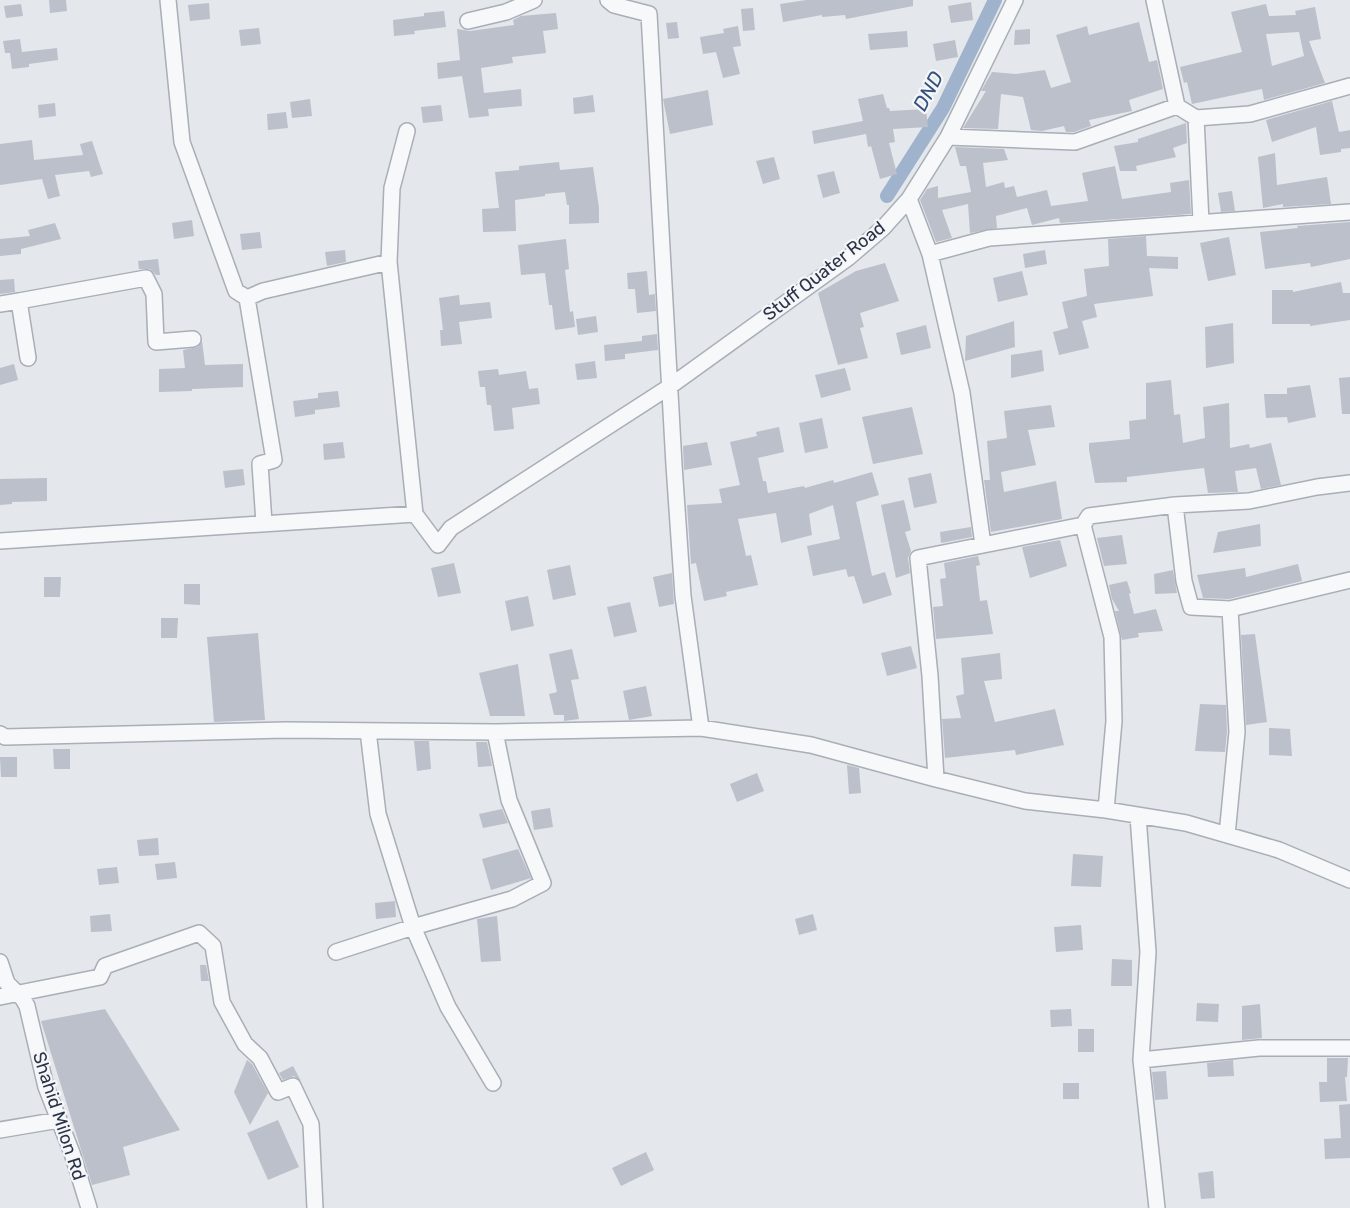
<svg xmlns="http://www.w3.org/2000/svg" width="1350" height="1208" font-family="Rubik,sans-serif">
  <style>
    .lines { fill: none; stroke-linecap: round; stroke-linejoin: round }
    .canal { stroke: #9fb4cc; stroke-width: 14 }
    .building { fill: #bbc0ca; fill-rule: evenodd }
    .minor-casing { stroke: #a9aeb7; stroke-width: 18 }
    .minor { stroke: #f7f8fa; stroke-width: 15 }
    .labels { text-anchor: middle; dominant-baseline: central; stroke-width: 4.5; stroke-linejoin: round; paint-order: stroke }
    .street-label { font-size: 18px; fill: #2b3445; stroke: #f4f6f9 }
    .water-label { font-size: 20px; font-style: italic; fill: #34527a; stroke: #f4f6f9 }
  </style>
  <rect width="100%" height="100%" fill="#e4e7ec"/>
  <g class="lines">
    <!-- canal -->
    <path class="canal" d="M887,196L943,108L995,0"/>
  </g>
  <!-- building -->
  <path class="building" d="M49,0H66L67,11L50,13Z
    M806,0H913V6L846,19L845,15L822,17V15L783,22L780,4Z
    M971,2L973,20L951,23L948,6Z
    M209,3L210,19L190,21L188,5Z
    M21,4L23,16L6,18L4,6Z
    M1266,4L1269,16L1296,15L1295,11L1315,7L1321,39L1309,41L1325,83L1264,100L1262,89L1192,104L1187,82L1184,83L1180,67L1242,52L1231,12ZM1299,32L1304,56L1272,66L1266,34Z
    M753,8L755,30L743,31L741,9Z
    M444,11L446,27L414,31L415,34L394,36L393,20L424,16V13Z
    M556,13L558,29L543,31L546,53L512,57L513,63L481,68L484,93L521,89L522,106L488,109L489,116L469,118L462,76L438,79L437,63L460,60L457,29L470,31L514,25L513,20L521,16Z
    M677,22L679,38L668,39L666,23Z
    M1139,22L1149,62L1157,60L1163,89L1129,100L1132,111L1089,120L1091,126L1074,132H1066L1064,126L1042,131L1031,130L1023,97L1001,94L998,129L963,128L986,91H981L992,72L1016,74L1045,70L1051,88L1071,82L1056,35L1087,26L1089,35Z
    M738,26L741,46L733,47L740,74L723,78L716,52L703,54L700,37L724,33L723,29Z
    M259,28L261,44L241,46L239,30Z
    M1030,29V44L1014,45L1015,30Z
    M907,31L908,47L870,50L868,34Z
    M20,39L22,52L57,48L58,60L29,64V67L12,69L10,53H5L3,41Z
    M955,40L958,57L936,61L933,44Z
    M708,90L713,125L670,134L663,99Z
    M883,94L887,108H889L890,111L926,109L928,127L893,129L895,142L889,143L897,174L880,179L871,146L868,147L866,134L814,144L812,131L863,121L858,99Z
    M593,95L595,112L574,114L573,98Z
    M310,99L312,116L292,118L290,102Z
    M1332,101L1339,132L1350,130V148L1341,149V152L1320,155L1316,127L1272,142L1266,120Z
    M55,103L56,116L39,118L38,105Z
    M441,105L443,121L423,123L421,107Z
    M286,112L288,128L268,130L267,114Z
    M1186,123L1187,143L1173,148L1176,157L1136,166L1137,171H1120L1114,146L1138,142V139Z
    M32,140L34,160L83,155L80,144L92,141L103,174L91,177L89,171L55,175L60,196L48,199L42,179L0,185V144Z
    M955,147L1004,149L1008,160L983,163L986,187L1004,182L1005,188L1014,186L1017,197L1047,190L1051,206L1088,201L1082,173L1115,166L1122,199L1171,192L1170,183L1189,180L1191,214L1060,223L1059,218L1032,225L1027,208L996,216L997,228L970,233L968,204L942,210L952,238L936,242L920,200L927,189L938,186V198L971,192L966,166H960Z
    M1275,153L1277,185L1327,177L1331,204L1283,207V204L1263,208L1258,157Z
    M774,157L780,179L763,184L756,161Z
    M559,162L560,170L593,167L599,208V223L569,224V205H567L565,192L545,194V196L515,200L516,231L483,232L482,209L499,208L495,172L519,170V166Z
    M834,171L840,193L823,198L817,175Z
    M1232,191L1235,211L1221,212L1218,193Z
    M192,220L194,236L174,239L172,223Z
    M1350,222V259L1311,267L1310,263L1265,269L1260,232L1298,228L1297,226Z
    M55,223L61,239L21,249V254L0,256V239L30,236L28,230Z
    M260,232L262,248L242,250L240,234Z
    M1146,236L1147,256L1178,257V269L1149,268L1153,296L1094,304L1097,317L1082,321L1089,348L1059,355L1053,332L1068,328L1062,302L1087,296L1084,269L1109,266L1108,239Z
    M1229,237L1236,275L1208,281L1200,243Z
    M566,239L569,269L565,270L570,312L573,311L575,327L555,330L552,305H549L545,273L521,275L518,245Z
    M345,250L346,262L327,266L325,252Z
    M1045,250L1047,264L1025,268L1023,254Z
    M158,259L160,275H156L150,269H139L138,261Z
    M885,263L899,301L860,313L864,327L860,328L868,358L838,365L818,293L856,271Z
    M647,271L649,295L655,294L656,311L637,313L635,289H628L627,273Z
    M1022,271L1028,295L998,302L993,278Z
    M14,279L15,292L0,294V280Z
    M1341,282L1343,293H1350V320L1310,326V324H1272V290H1293V292Z
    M459,295L460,305L490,302L492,318L459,322L462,344L441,346L440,330H443L439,298Z
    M596,316L598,332L578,335L576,319Z
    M1014,321L1015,347L965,361L966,336Z
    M1233,323L1234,363L1206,368L1205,327Z
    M926,325L931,348L901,355L896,333Z
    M657,334L658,350L625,354V359L605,361L604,345L642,341V336Z
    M202,341L205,365L243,364V387L192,389V391L159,392V369L185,368L183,350L198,347Z
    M1042,350L1044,371L1011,378V355Z
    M595,361L597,378L577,380L575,364Z
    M14,364L18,380L0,385V368Z
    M845,368L851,390L821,398L815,375Z
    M498,369L499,375L526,371L529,389L538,388L540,404L512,408L514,429L494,431L491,405H487L485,387H480L478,371Z
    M1350,377V414H1342L1339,378Z
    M1171,380L1174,415L1180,414L1183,443L1205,438L1203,407L1229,403L1230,448L1249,444L1250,448L1271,443L1281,485L1261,489L1256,468L1235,471L1238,492L1208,493L1204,468L1127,477V482L1095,483L1089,450V443L1130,439L1129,421L1146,419V383Z
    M1310,385L1316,417L1288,423L1287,417L1266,418L1264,394H1287V388Z
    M338,391L340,407L315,410V414L295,417L293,401L318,398V393Z
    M1051,405L1055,427L1028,430L1036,465L1001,472L1004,492L1056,481L1062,519L991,532L984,480H990L987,441L1007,438L1004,411Z
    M912,407L923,454L873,464L862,417Z
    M822,418L828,448L805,453L799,423Z
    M779,427L784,452L758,458L763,481H766L768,493L804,486L805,488L833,480L834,483L872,472L879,495L856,502L872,576L885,572L892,595L863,604L854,576L848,577L846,569L813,576L807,546L840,539L833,505L809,514L812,535L781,543L776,513L738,519L746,556L751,555L758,585L726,592L727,596L704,601L696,563L691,564L687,505L722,503L719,489L740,485L730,442L757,436L756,432Z
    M343,442L345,458L324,460L323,444Z
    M707,442L712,465L684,470L683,446Z
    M243,469L245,485L225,488L223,471Z
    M931,473L937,503L914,508L908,478Z
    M47,478V501L12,502V504L0,505V479Z
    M904,500L911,530L905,532L911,551L908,558L910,573L896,578L881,505Z
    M1260,524L1261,546L1213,553L1218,532Z
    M971,527L972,537L941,543L940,532Z
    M1122,535L1127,564L1104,566L1097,538Z
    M1060,540L1067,566L1030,578L1022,547Z
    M978,556L980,565L976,566L980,601L987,600L993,634L936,639L933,607L943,606L940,579L946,578L944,563Z
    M454,563L461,593L438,597L431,568Z
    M1298,564L1302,581L1229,599L1203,598L1197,575L1245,568L1246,577Z
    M570,565L576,595L553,600L547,570Z
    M1173,570L1177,593L1155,594L1154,574Z
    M672,573L674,604L659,607L653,577Z
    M44,577H61L60,597H44Z
    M1127,581L1131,593L1129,594L1134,614L1156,609L1163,631L1138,633L1139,637L1122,640L1115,611H1119L1112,599L1109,585Z
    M184,584H200V605L184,604Z
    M528,596L534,626L511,631L505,601Z
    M630,602L637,632L614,637L607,607Z
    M161,618H178L177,638H161Z
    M258,633L265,720L214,722L207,637Z
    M1255,634L1267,722L1246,725L1241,635Z
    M911,646L917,668L887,676L881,653Z
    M572,649L579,679L571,680L579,719L564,721V715H554L549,694L557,692L549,654Z
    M1000,653L1002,679L984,681L995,722L1055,709L1064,745L1016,755L1015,750L945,758L942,719L961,718L956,696L964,694L961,658Z
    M518,664L525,716H490L479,673Z
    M646,686L652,716L629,720L623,691Z
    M1200,704L1226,705L1227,732L1225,752L1195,751Z
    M1269,728L1290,729L1292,756L1269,755Z
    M414,741H429L431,769L417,771Z
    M476,742H487L492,766L478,767Z
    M53,749H70V769H54Z
    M0,757H17V777H1Z
    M847,765L859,768L861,793L849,794Z
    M757,773L764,791L737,802L730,784Z
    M550,808L553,827L534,830L531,811Z
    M502,809L508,823L483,828L479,814Z
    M158,838L159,855L139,856L137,840Z
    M518,849L531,878L491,890L482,859Z
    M1073,854L1103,856L1101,887L1071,886Z
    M175,862L177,878L157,880L155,864Z
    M117,867L119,883L99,885L97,869Z
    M395,901L396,917L376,919L375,903Z
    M110,914L112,931L91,932L90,916Z
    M813,914L817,930L799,935L795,919Z
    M497,916L501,961L481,962L477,919Z
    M1081,925L1083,950L1056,952L1054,927Z
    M1112,959L1132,960V986H1111Z
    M200,965H206L209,981H201Z
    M1197,1003L1219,1004L1218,1022L1196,1021Z
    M1260,1004L1262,1038L1242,1040V1006Z
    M105,1009L180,1130L123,1147L130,1175L92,1185L41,1021Z
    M1071,1009L1072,1026L1051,1027L1050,1010Z
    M1078,1029H1094V1052H1078Z
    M1327,1058H1348L1347,1077H1345L1347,1101L1320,1102L1319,1082H1327Z
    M247,1060L252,1064L268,1093L250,1125L234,1092Z
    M1233,1060L1234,1076L1208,1077L1207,1063Z
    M293,1066L301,1081L294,1076L283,1080L279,1073Z
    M1166,1071L1168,1099L1155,1100L1152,1072Z
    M1063,1083H1079V1099H1063Z
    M1350,1104V1158L1325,1159L1324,1139L1341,1138L1339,1105Z
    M278,1120L299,1167L268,1180L247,1133Z
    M646,1152L654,1170L621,1186L612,1168Z
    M1213,1171L1215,1198L1201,1199L1198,1173Z"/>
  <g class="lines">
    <defs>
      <path id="minor" d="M168,0L182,142L236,291L247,298L263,291L389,262L415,514L438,545L451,528L669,387L848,258L883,228L909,199L948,137L1015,0
        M608,0L614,5L649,14L674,465L683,596L701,728
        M1154,0L1177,106
        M468,21L506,12L534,0
        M1196,118L1201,222
        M948,137L1075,142L1177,106L1196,118L1250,114L1350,86
        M909,199L930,254L962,393L983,545L1083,525L1112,637L1114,721L1106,810
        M930,254L989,238L1350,212
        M389,262L392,188L407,131
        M247,298L274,460L260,464L264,523
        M19,301L146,278L154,294L156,342L193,339
        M0,304L19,301L28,358
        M1175,505L1184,581L1191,607L1230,609L1237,732L1227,835
        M1083,525L1089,516L1175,505L1249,501L1317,487L1350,483
        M0,541L415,514
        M1230,609L1350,580
        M368,731L378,814L413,927L448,1007L493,1083
        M0,734L5,737L286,730L495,732L701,728L811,745L936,779L1025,801L1106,810L1186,823L1279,850L1350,880
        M936,779L930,676L918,558L983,545
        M1138,816L1148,952L1141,1060L1157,1208
        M336,952L413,927L512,899L543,883L509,800L495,732
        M0,962L7,983L23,999L27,1006L46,1087L72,1153L89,1208
        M0,997L100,977L105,966L199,933L213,946L222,1002L245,1044L260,1058L278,1092L293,1086L311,1124L315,1208
        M1141,1060L1259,1048H1350
        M0,1130L59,1120"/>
    </defs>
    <!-- minor casing -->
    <use href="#minor" class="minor-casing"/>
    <!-- minor -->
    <use href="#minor" class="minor"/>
  </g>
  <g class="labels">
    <!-- street labels -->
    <g class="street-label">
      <text transform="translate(824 271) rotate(-38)">Stuff Quater Road</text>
      <text transform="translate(59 1116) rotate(72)">Shahid Milon Rd</text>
    </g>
    <!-- water labels -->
    <g class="water-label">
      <text transform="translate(928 91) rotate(-62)">DND</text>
    </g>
  </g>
</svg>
